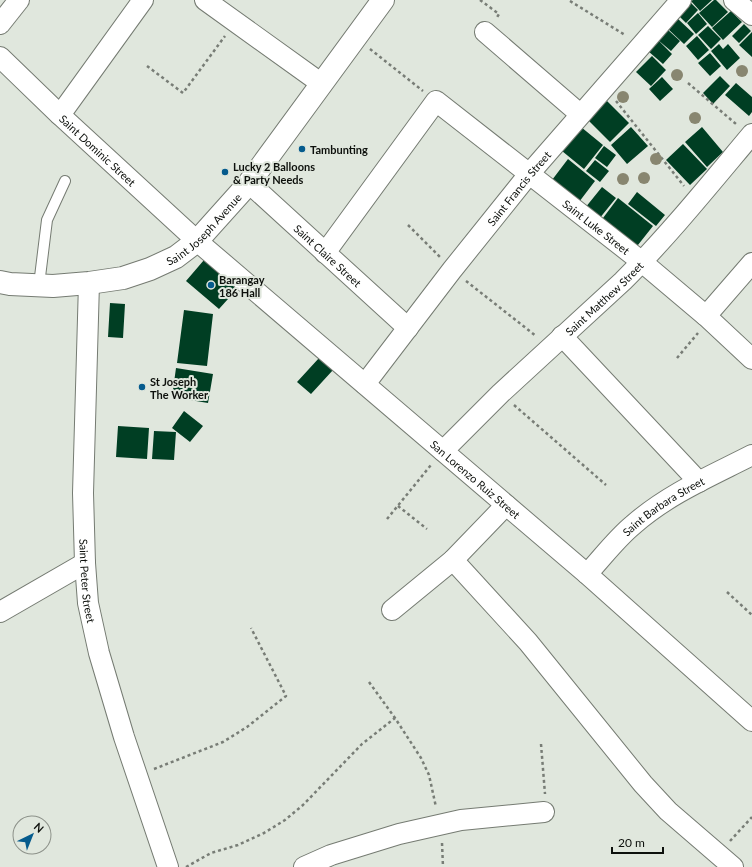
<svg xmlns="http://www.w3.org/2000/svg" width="752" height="867" font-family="Lato,sans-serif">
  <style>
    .building { fill: #003e23 }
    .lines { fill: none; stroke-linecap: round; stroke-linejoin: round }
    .lane-casing { stroke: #757b72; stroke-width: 12 }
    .street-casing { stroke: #757b72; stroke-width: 22 }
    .secondary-casing { stroke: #757b72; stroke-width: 24 }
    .path { stroke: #787d76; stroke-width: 2.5; stroke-dasharray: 3 3; stroke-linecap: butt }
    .lane { stroke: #fff; stroke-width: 10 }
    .street { stroke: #fff; stroke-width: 20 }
    .secondary { stroke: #fff; stroke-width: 22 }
    .tree { fill: #888670 }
    .poi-dot { fill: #055b8d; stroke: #e0e7dd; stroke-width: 1.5 }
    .labels { text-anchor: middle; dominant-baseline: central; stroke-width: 4; stroke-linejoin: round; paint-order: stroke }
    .poi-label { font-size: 11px; font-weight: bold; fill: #0d100c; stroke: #e0e7dd; text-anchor: start }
    .street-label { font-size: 11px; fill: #0d100c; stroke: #e0e7dd }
  </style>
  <rect width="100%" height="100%" fill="#e0e7dd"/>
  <!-- building -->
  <path class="building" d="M693,0H712L700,11L691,1Z
    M714,0H716L728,12L712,27L699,13Z
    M690,2L698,10L686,23L678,15Z
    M731,11L742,22L723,40L712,28Z
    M698,13L707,24L696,34L687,23Z
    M677,18L694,34L684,44L667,28Z
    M744,24L751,31L739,43L732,36Z
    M708,26L721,39L711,49L698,35Z
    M668,30L680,41L671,51L658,40Z
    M752,32V57L739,45Z
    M697,36L709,50L698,60L686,46Z
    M658,40L672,54L663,64L648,51Z
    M719,44L723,49L728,44L740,58L727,70L711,51Z
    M710,53L721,66L710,76L698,63Z
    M652,56L666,70L651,86L636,72Z
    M720,76L730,86L713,104L703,93Z
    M662,77L673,89L660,101L649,89Z
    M736,83L752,97V112L749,116L725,95Z
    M607,101L629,123L610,142L588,120Z
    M581,127L603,145L584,169L562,151Z
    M631,127L648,146L627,164L611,145Z
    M702,127L723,152L707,167L685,142Z
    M683,144L707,169L690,185L666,160Z
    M604,146L616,155L607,167L595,158Z
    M568,159L595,181L579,202L552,180Z
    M595,160L609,171L600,182L586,171Z
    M602,187L616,198L599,219L585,208Z
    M637,192L665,215L656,226L628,204Z
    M618,198L653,226L634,250L600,222Z
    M204,260L237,289L219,309L186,281Z
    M110,303L125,304L123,338L108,337Z
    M184,310L213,314L207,366L177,363Z
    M319,358L333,370L311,394L297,382Z
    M176,368L213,374L208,403L172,397Z
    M184,411L203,426L190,442L172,428Z
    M118,426L149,428L147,459L116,457Z
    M154,431L176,432L174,460L152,459Z"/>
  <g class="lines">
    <defs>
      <path id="lane" d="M39,285L47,220L65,181"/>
      <g id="street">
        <path d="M205,0L322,84"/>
        <path d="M734,0L752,15"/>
        <path d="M0,24L19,0"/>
        <path d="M485,32L580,114"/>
        <path id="s1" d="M0,57L60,115L197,241L587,574L752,721"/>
        <path d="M60,115L143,0"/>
        <path id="s2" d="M249,183L408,328"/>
        <path id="s3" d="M325,253L436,101L642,262L706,316L752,359"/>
        <path id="s4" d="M89,283L83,493L85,563L88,603L99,653L124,737L168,867"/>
        <path d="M706,316L752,263"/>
        <path d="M562,336L699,482"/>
        <path id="s5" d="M365,384L452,270L529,174L681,0"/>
        <path id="s6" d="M443,451L501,393L623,281C669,235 710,184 752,134"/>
        <path d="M453,560L528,642L643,784L668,811L733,867"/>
        <path id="s7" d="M587,574C602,558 616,539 633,525C668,494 711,476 752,455"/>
        <path d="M392,610L453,560L506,505"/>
        <path d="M0,612L85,563"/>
        <path d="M304,867L331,855L399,834L461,820L544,812"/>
      </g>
      <g id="secondary">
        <path id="s8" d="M0,282L10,284L53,286L89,283L123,278L150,269L176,257L197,241L249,183L383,0"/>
      </g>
    </defs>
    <!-- lane casing -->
    <use href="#lane" class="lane-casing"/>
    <!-- street casing -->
    <use href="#street" class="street-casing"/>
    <!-- secondary casing -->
    <use href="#secondary" class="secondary-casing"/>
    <!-- path -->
    <path class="path" d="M480,0L499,14L496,19
      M570,1L625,35
      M370,49L423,91
      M147,66L183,93L225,36
      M688,83L736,124
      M616,101L684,186
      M408,225L440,257
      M466,281L536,336
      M677,358L698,333
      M514,405L606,485
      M398,506L427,529
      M387,519L431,465
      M727,592L752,615
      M369,682L395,718L421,758L429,775L436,807
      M541,744L545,794
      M154,769L223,742L247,727L286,696L251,628
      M730,841L752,817
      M442,843L443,867
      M186,867L211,853L238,845L264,833L285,820L303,805L362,744L395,718"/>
    <!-- lane -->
    <use href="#lane" class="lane"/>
    <!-- street -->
    <use href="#street" class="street"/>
    <!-- secondary -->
    <use href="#secondary" class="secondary"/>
  </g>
  <!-- trees -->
  <g class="tree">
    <circle cx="742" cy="71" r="6"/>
    <circle cx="677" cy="75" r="6"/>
    <circle cx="623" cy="97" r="6"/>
    <circle cx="695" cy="118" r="6"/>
    <circle cx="656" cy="159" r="6"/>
    <circle cx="644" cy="178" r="6"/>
    <circle cx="623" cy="179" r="6"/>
  </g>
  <!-- markers -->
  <g class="poi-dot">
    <circle cx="302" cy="149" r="4"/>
    <circle cx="225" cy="172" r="4"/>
    <circle cx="211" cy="285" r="4"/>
    <circle cx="142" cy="387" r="4"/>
  </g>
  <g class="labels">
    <!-- poi labels -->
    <g class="poi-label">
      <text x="310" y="149">Tambunting</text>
      <text x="233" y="166">Lucky 2 Balloons<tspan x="233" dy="13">&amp; Party Needs</tspan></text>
      <text x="219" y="279">Barangay<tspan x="219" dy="13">186 Hall</tspan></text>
      <text x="150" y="381">St Joseph<tspan x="150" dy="13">The Worker</tspan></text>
    </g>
    <!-- street labels -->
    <g class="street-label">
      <text stroke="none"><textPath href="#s1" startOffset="135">Saint Dominic Street</textPath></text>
      <text stroke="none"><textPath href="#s5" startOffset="249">Saint Francis Street</textPath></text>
      <text stroke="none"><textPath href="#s3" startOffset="392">Saint Luke Street</textPath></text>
      <text stroke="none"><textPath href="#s8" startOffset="220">Saint Joseph Avenue</textPath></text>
      <text stroke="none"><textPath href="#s2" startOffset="107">Saint Claire Street</textPath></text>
      <text stroke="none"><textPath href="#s6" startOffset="222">Saint Matthew Street</textPath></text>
      <text stroke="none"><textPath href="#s1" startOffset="636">San Lorenzo Ruiz Street</textPath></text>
      <text stroke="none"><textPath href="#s7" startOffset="103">Saint Barbara Street</textPath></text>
      <text stroke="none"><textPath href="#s4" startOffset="298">Saint Peter Street</textPath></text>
    </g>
  </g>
  <!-- north arrow -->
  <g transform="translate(32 835) rotate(43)"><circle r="19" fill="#e0e7dd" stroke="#8c9189"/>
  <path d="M0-3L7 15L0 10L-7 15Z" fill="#055b8d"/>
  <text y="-6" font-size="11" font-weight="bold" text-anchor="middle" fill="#0d100c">N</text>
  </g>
  <!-- scale -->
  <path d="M612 847v6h51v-6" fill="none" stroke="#0d100c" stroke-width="2"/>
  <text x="618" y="847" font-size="12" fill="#0d100c" stroke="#e0e7dd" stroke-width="3" paint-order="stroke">20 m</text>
</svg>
